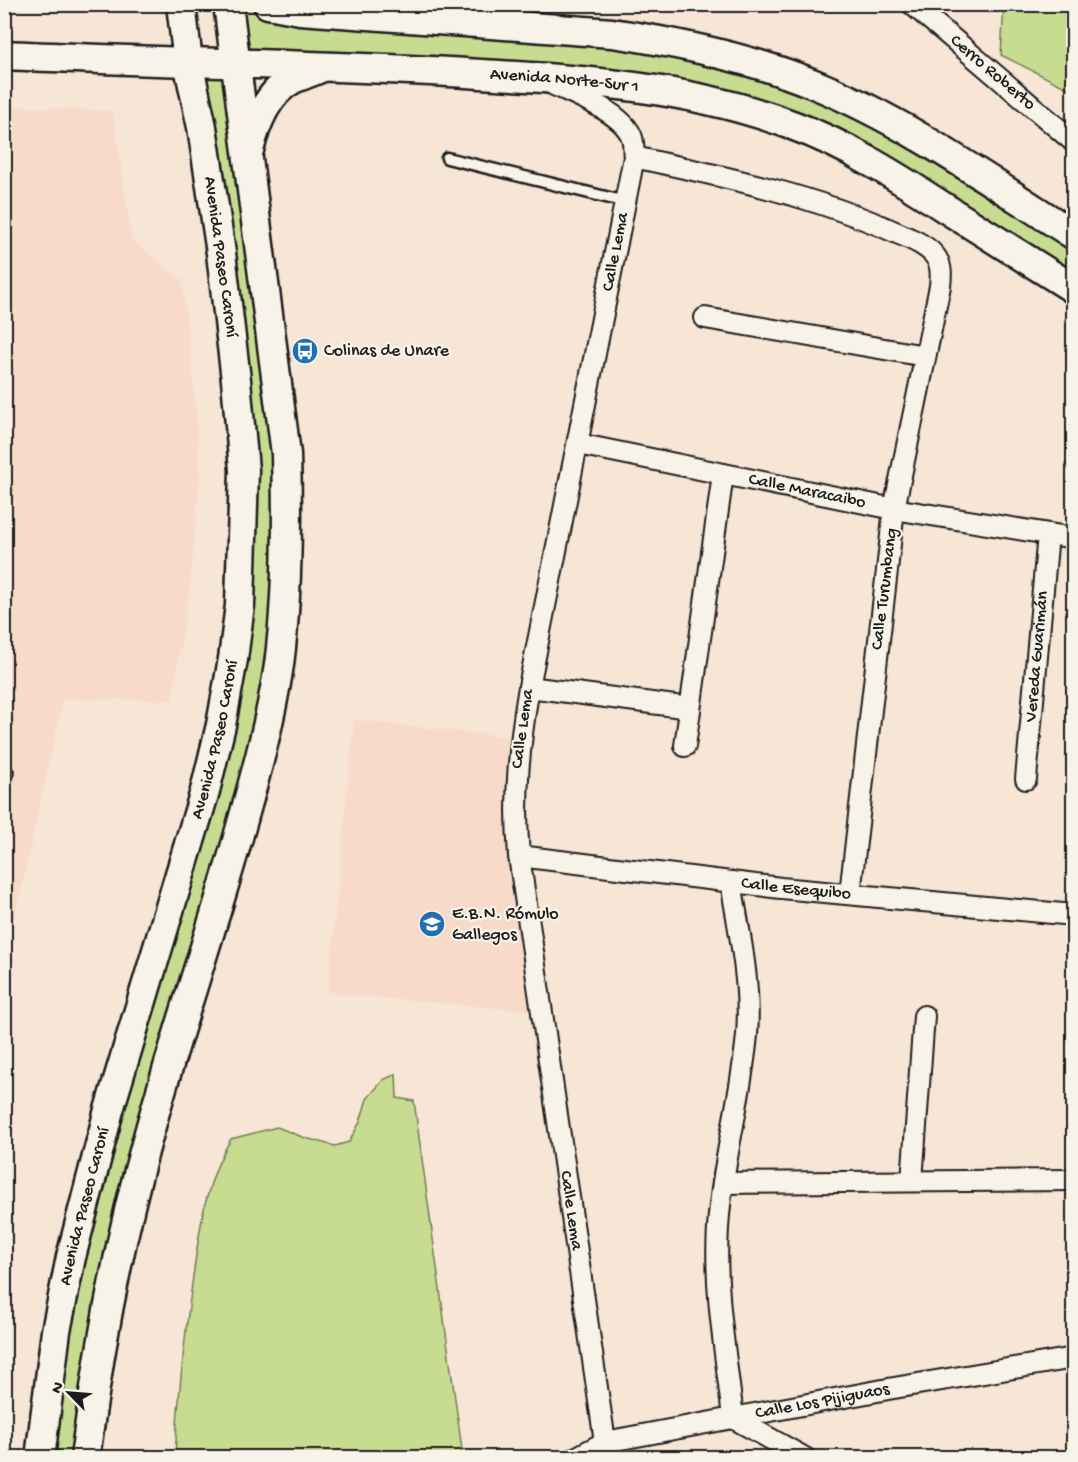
<svg xmlns="http://www.w3.org/2000/svg" width="1078" height="1462" font-family="'Gochi Hand',sans-serif">
  <style>
    .built { fill: #f7dbc8 }
    .green { fill: #c8dc91; stroke: #727c56; stroke-width: 1.5 }
    .lines { fill: none; stroke-linecap: round; stroke-linejoin: round }
    .lane-casing { stroke: #1c1c1c; stroke-width: 15 }
    .street-casing { stroke: #1c1c1c; stroke-width: 24 }
    .secondary-casing { stroke: #1c1c1c; stroke-width: 33 }
    .lane { stroke: #f7f3e8; stroke-width: 10 }
    .street { stroke: #f7f3e8; stroke-width: 20 }
    .secondary { stroke: #f7f3e8; stroke-width: 28 }
    .labels { text-anchor: middle; dominant-baseline: central; stroke-width: 4.5; stroke-linejoin: round; paint-order: stroke }
    .street-label { font-size: 18px; fill: #1c1c1c; stroke: #f7f3e8 }
    .poi-label { font-size: 18px; fill: #1c1c1c; stroke: #f7f3e8; text-anchor: start }
  </style>
  <rect width="100%" height="100%" fill="#f7e5d5"/>
  <filter id="ink" filterUnits="userSpaceOnUse"><feTurbulence type="fractalNoise" baseFrequency=".0167" numOctaves="2"/><feDisplacementMap in="SourceGraphic" scale="12" xChannelSelector="R" yChannelSelector="G"/><feConvolveMatrix kernelMatrix="1 2 1 2 8 2 1 2 1" color-interpolation-filters="sRGB"/></filter>
  <g filter="url(#ink)">
    <!-- built -->
    <path class="built" d="M5,106L113,111L132,241L182,280L194,387L200,476L190,584L172,700L63,699L5,962Z
      M354,720L520,738L516,778L542,1012L328,993Z"/>
    <!-- green -->
    <path class="green" d="M228,5H268L408,18L766,67L1073,235V289L897,177L698,98L236,64L260,252L284,620L175,1044L85,1457L40,1458L47,1403L185,861L243,545L188,62L236,63Z
      M1004,5H1073V91L1001,55Z
      M396,1074L397,1098L414,1101L463,1457H175C178,1399 184,1342 192,1284C199,1235 204,1182 231,1139L277,1127L305,1138L335,1146L349,1142L360,1122L367,1099L383,1080Z"/>
    <g class="lines">
      <defs>
        <path id="lane" d="M447,158L626,202
          M4,772L8,773"/>
        <g id="street">
          <path id="s1" d="M912,4L1074,142"/>
          <path id="s2" d="M554,85C575,94 625,114 632,138C634,143 633,151 634,157L529,687C519,745 514,797 519,856L605,1442"/>
          <path d="M634,157C722,176 812,195 895,232C908,238 929,245 937,259C942,267 941,277 940,286L894,509L850,894"/>
          <path d="M705,318L925,356"/>
          <path id="s3" d="M578,444L894,509L1074,538"/>
          <path d="M529,687L690,708"/>
          <path d="M685,746L723,474"/>
          <path id="s4" d="M1026,779L1048,534"/>
          <path id="s5" d="M519,856L781,888L1074,915"/>
          <path d="M731,882C739,932 751,984 747,1035C741,1100 722,1163 718,1228C714,1291 726,1355 733,1418L805,1458"/>
          <path d="M912,1181L924,1016"/>
          <path d="M723,1183L1074,1180"/>
          <path id="s6" d="M575,1458L605,1442L888,1389L1074,1358"/>
        </g>
        <g id="secondary">
          <path d="M268,4L300,10L612,33C680,43 750,58 814,84C907,122 989,181 1074,235"/>
          <path id="s7" d="M4,55C153,62 301,64 449,72C566,79 680,83 792,125C847,145 896,176 945,208C988,235 1031,262 1074,289"/>
          <path d="M249,150C256,123 267,93 293,79C302,75 312,72 320,68"/>
          <path id="s8" d="M40,1458L56,1331L71,1257L109,1110L205,791L221,725L233,659L240,605L244,470L236,380L221,253L202,127L188,62L181,4"/>
          <path d="M85,1458C99,1348 119,1240 149,1133C176,1035 209,939 237,841C253,784 270,725 279,665C288,595 288,524 286,454L228,4"/>
        </g>
      </defs>
      <!-- lane casing -->
      <use href="#lane" class="lane-casing"/>
      <!-- street casing -->
      <use href="#street" class="street-casing"/>
      <!-- secondary casing -->
      <use href="#secondary" class="secondary-casing"/>
      <!-- lane -->
      <use href="#lane" class="lane"/>
      <!-- street -->
      <use href="#street" class="street"/>
      <!-- secondary -->
      <use href="#secondary" class="secondary"/>
    </g>
  </g>
  <!-- icons -->
  <defs>
    <symbol id="bus-disc" viewBox="-11 -11 22 22"><circle r="9.5" fill="#1f6fb2" stroke="#f7f3e8"/><path d="M-5-6H5V4H4V6H2V4H-2V6H-4V4H-5ZM-3.5-4V0h7V-4ZM-3.5 1.2v1.5H-2V1.2ZM2 1.2v1.5H3.5V1.2Z" fill="#fff"/></symbol>
    <symbol id="school-disc" viewBox="-11 -11 22 22"><circle r="9.5" fill="#1f6fb2" stroke="#f7f3e8"/><path d="M0-5L7-2L0 1L-7-2ZM-4 1L0 2.5L4 1V4Q0 6-4 4Z" fill="#fff"/></symbol>
  </defs>
  <g fill-rule="evenodd">
    <use href="#bus-disc" x="290" y="336" width="30" height="30"/>
    <use href="#school-disc" x="417" y="909" width="30" height="30"/>
  </g>
  <g class="labels">
    <!-- street labels -->
    <g class="street-label">
      <text stroke="none"><textPath href="#s1" startOffset="106">Cerro Roberto</textPath></text>
      <text stroke="none"><textPath href="#s7" startOffset="561">Avenida Norte-Sur 1</textPath></text>
      <text transform="translate(616 252) rotate(-79)">Calle Lema</text>
      <text transform="translate(220 257) rotate(82)">Avenida Paseo Caroní</text>
      <text stroke="none"><textPath href="#s3" startOffset="234">Calle Maracaibo</textPath></text>
      <text transform="translate(885 589) rotate(-83)">Calle Turumbang</text>
      <text stroke="none"><textPath href="#s4" startOffset="123">Vereda Guarimán</textPath></text>
      <text transform="translate(523 729) rotate(-82)">Calle Lema</text>
      <text stroke="none"><textPath href="#s8" startOffset="741">Avenida Paseo Caroní</textPath></text>
      <text stroke="none"><textPath href="#s5" startOffset="279">Calle Esequibo</textPath></text>
      <text stroke="none"><textPath href="#s8" startOffset="256">Avenida Paseo Caroní</textPath></text>
      <text stroke="none"><textPath href="#s2" startOffset="1184">Calle Lema</textPath></text>
      <text stroke="none"><textPath href="#s6" startOffset="255">Calle Los Pijiguaos</textPath></text>
    </g>
    <!-- poi labels -->
    <g class="poi-label">
      <text x="324" y="351">Colinas de Unare</text>
      <text x="452" y="914">E.B.N. Rómulo<tspan x="452" dy="21">Gallegos</tspan></text>
    </g>
  </g>
  <!-- margin -->
  <rect width="1078" height="1462" fill="none" stroke="#f7f3e8" stroke-width="24"/>
  <rect x="12" y="12" width="1054" height="1438" fill="none" stroke="#1c1c1c" stroke-width="2" filter="url(#ink)"/>
  <!-- north arrow -->
  <g transform="translate(69 1393) rotate(295)" stroke="#f7f3e8" stroke-width="4.5" paint-order="stroke">
  <path d="M0-4.5L10 22L0 15L-10 22Z" fill="#1c1c1c"/>
  <text y="-9" font-size="16" font-weight="bold" text-anchor="middle" fill="#1c1c1c">N</text>
  </g>
</svg>
